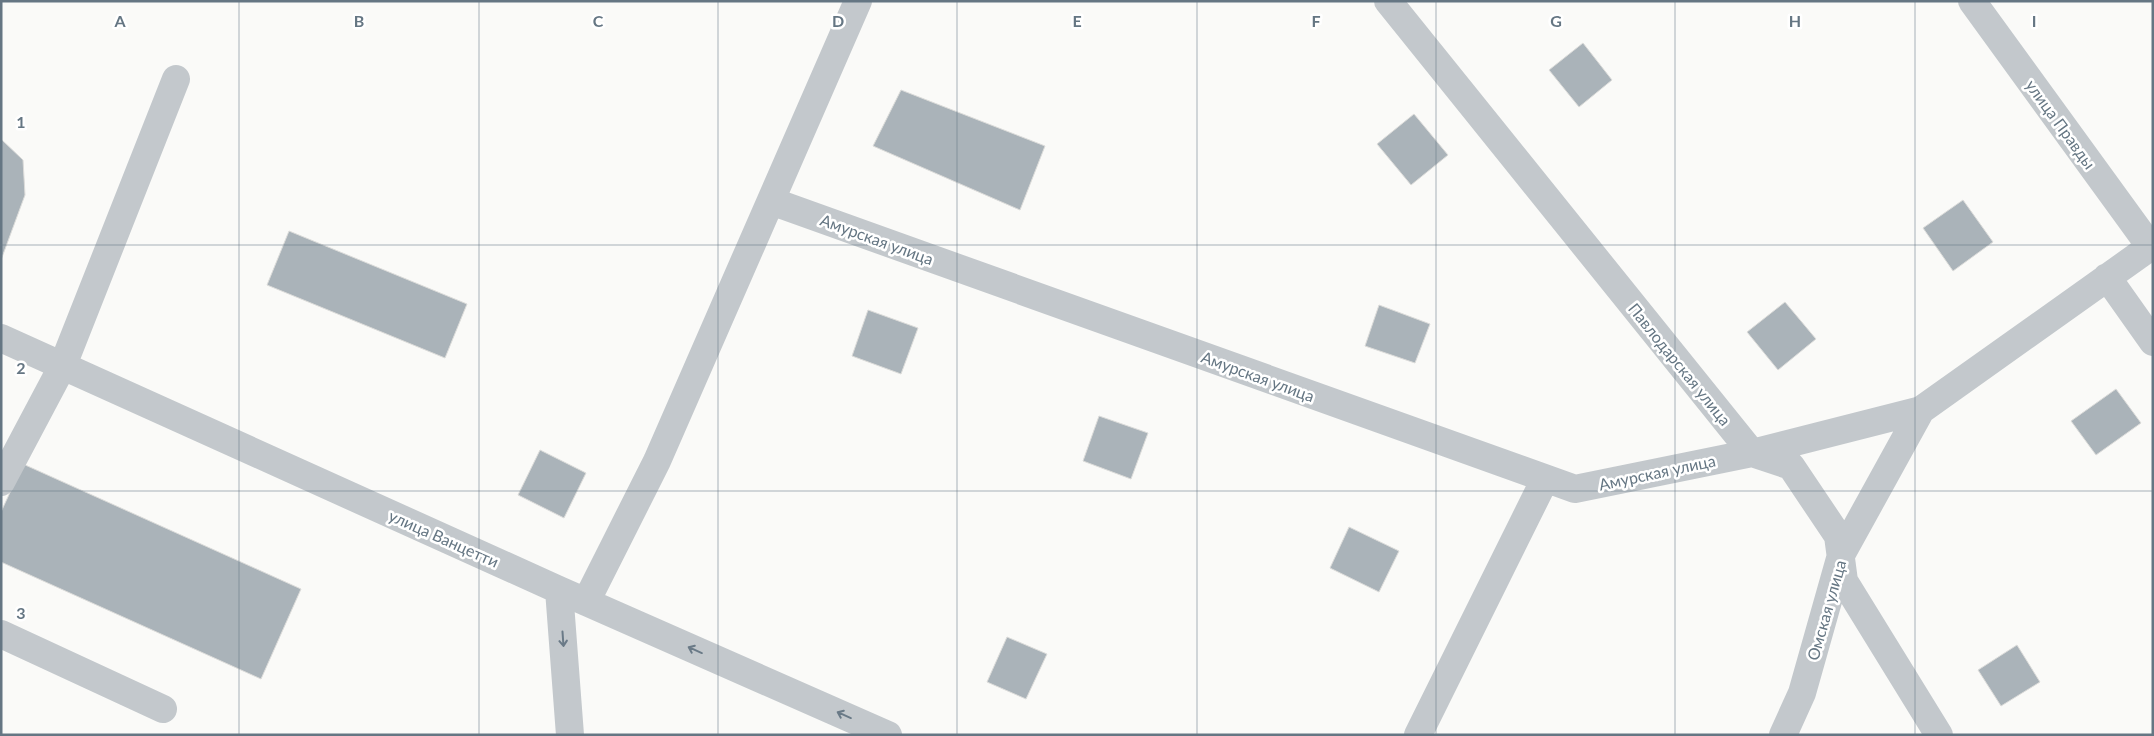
<svg xmlns="http://www.w3.org/2000/svg" width="2154" height="736" font-family="Lato,sans-serif">
  <style>
    .building { fill: #aab3b9; stroke: #dcdcda }
    .lines { fill: none; stroke-linecap: round; stroke-linejoin: round }
    .minor { stroke: #c3c8cc; stroke-width: 28 }
    .oneway { stroke: #6a7a87 }
    .grid { fill: none; stroke: #657683; stroke-width: 1; stroke-opacity: 0.55 }
    .labels { text-anchor: middle; dominant-baseline: central; stroke-width: 5; stroke-linejoin: round; paint-order: stroke }
    .street-label { font-size: 16px; fill: #657683; stroke: #fff }
    .grid-label { font-size: 16px; text-anchor: middle; font-weight: bold; fill: #657683; stroke: #fff; stroke-width: 5; stroke-linejoin: round; paint-order: stroke }
  </style>
  <rect width="100%" height="100%" fill="#fafaf8"/>
  <!-- building -->
  <path class="building" d="M1583,43L1612,80L1579,107L1549,70Z
    M901,90L1045,146L1020,210L873,146Z
    M1414,114L1448,155L1411,185L1377,144Z
    M1,139L23,160L25,195L1,260Z
    M1963,200L1993,242L1953,271L1923,228Z
    M289,231L467,304L445,358L267,285Z
    M1785,302L1816,339L1778,370L1747,332Z
    M1379,305L1430,324L1415,363L1365,346Z
    M868,310L918,328L901,374L852,356Z
    M2116,389L2141,423L2096,455L2071,421Z
    M1099,416L1148,433L1131,479L1083,461Z
    M540,450L586,473L564,518L518,495Z
    M23,464L301,589L261,679L1,562V512Z
    M1349,527L1399,551L1379,592L1330,568Z
    M1007,637L1047,654L1026,699L987,682Z
    M2017,645L2040,682L2001,706L1978,670Z"/>
  <g class="lines">
    <!-- minor -->
    <path class="minor" d="M1388,1L1752,453L1791,466L1838,536L1844,581L1939,735
      M1972,1L2150,246
      M771,201L1575,489L1752,453L1921,410L2153,245
      M2107,277L2153,342
      M1,338L559,590L888,735
      M1,482L63,365L176,79
      M559,590L570,735
      M586,602L657,461L858,1
      M1,634L163,709
      M1418,735L1545,479
      M1783,735L1802,693L1841,555L1921,410"/>
  </g>
  <!-- one-way arrows -->
  <defs><path id="oneway-shaft" d="M-6 0H5M1.5-3L5.5 0L1.5 3" fill="none" stroke-width="1.6" stroke-linecap="round" stroke-linejoin="round" transform="scale(1.25)"/></defs>
  <g class="oneway">
    <use href="#oneway-shaft" transform="translate(563 639) rotate(86)"/>
    <use href="#oneway-shaft" transform="translate(695 650) rotate(-156)"/>
    <use href="#oneway-shaft" transform="translate(844 715) rotate(-156)"/>
  </g>
  <!-- grid -->
  <path class="grid" d="M239,1V735M479,1V735M718,1V735M957,1V735M1197,1V735M1436,1V735M1675,1V735M1915,1V735M1,245H2153M1,491H2153"/>
  <g class="labels">
    <!-- street labels -->
    <g class="street-label">
      <text transform="translate(2061 124) rotate(54)">улица Правды</text>
      <text transform="translate(877 239) rotate(20)">Амурская улица</text>
      <text transform="translate(1680 364) rotate(51)">Павлодарская улица</text>
      <text transform="translate(1258 376) rotate(20)">Амурская улица</text>
      <text transform="translate(1657 472) rotate(-12)">Амурская улица</text>
      <text transform="translate(444 538) rotate(24)">улица Ванцетти</text>
      <text transform="translate(1826 610) rotate(-74)">Омская улица</text>
    </g>
  </g>
  <g class="grid-label">
    <text x="120" y="27">A</text>
    <text x="359" y="27">B</text>
    <text x="598" y="27">C</text>
    <text x="838" y="27">D</text>
    <text x="1077" y="27">E</text>
    <text x="1316" y="27">F</text>
    <text x="1556" y="27">G</text>
    <text x="1795" y="27">H</text>
    <text x="2034" y="27">I</text>
    <text x="21" y="128">1</text>
    <text x="21" y="374">2</text>
    <text x="21" y="619">3</text>
  </g>
  <!-- border -->
  <rect width="2154" height="736" fill="none" stroke="#657683" stroke-width="5"/>
</svg>
